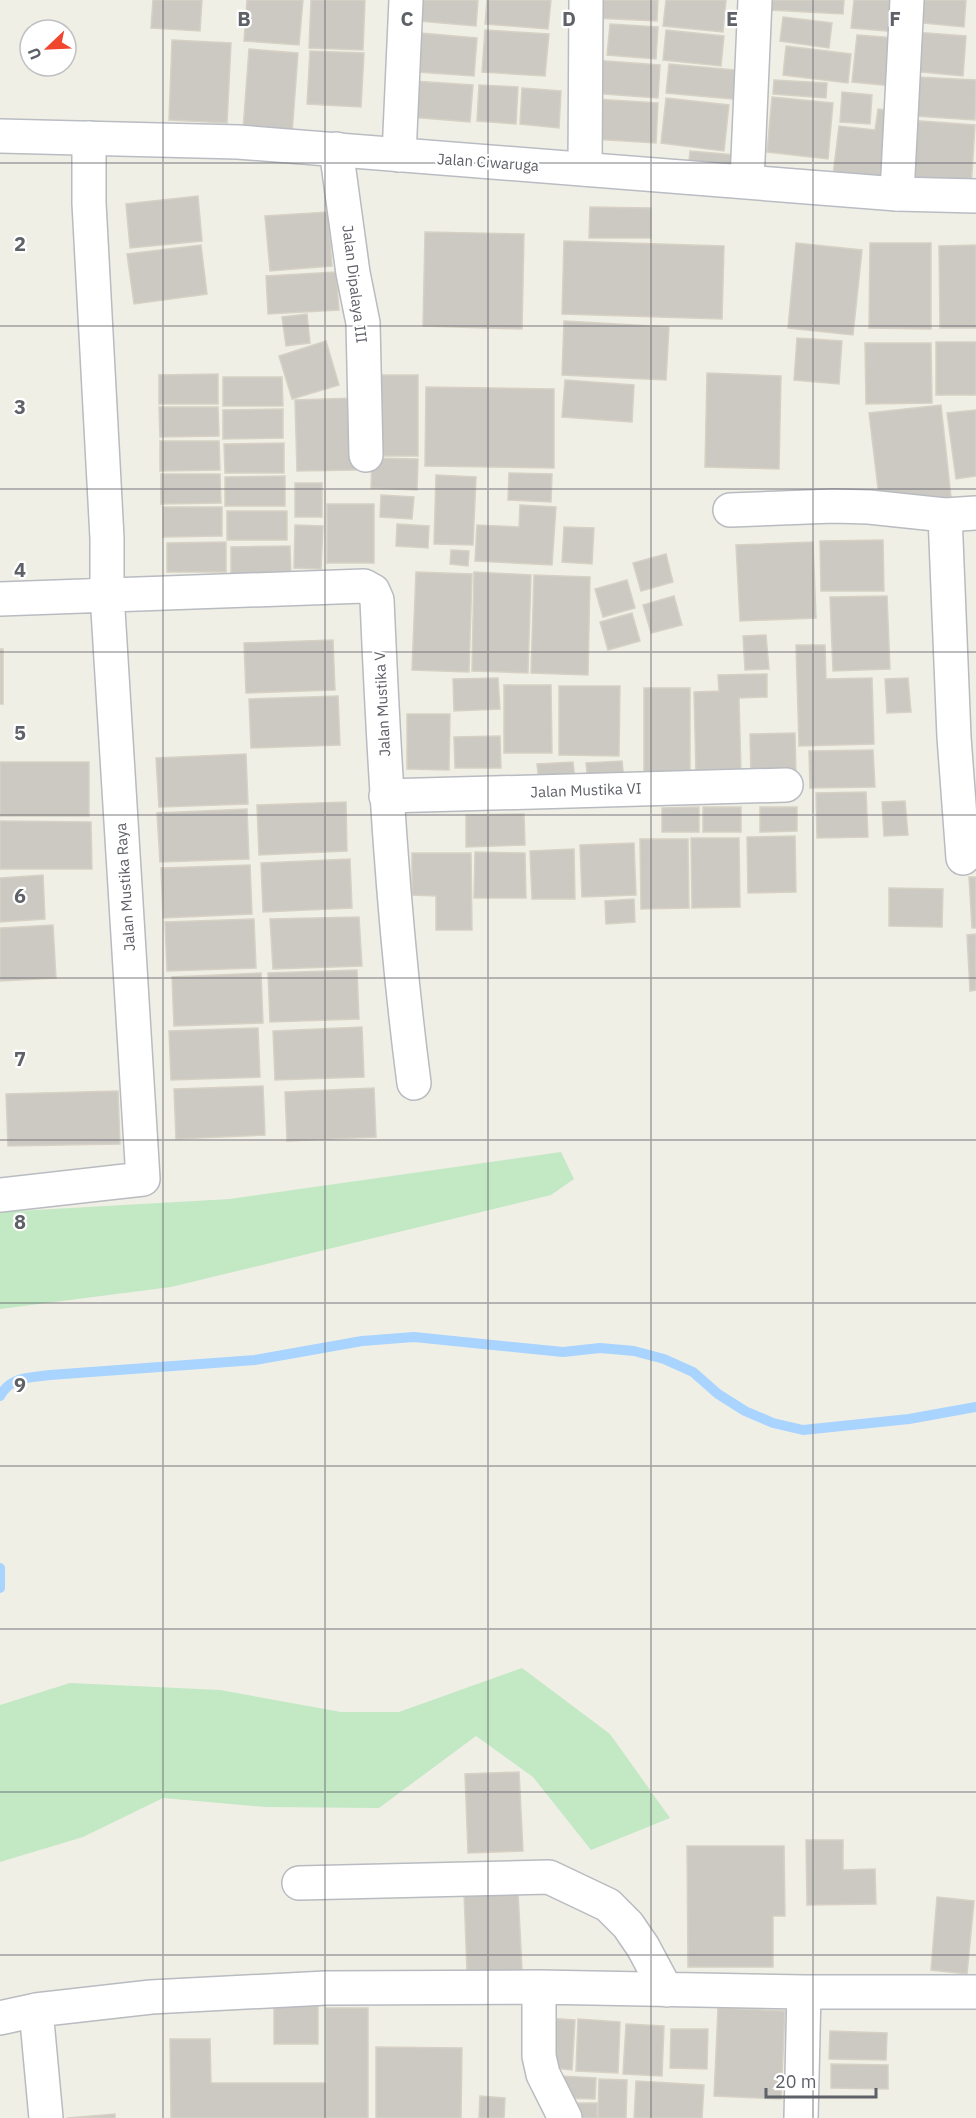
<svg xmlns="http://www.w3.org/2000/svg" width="976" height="2118" font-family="'IBM Plex Sans',sans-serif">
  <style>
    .green { fill: #c2e8c4 }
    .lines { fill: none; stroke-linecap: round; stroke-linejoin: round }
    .stream { stroke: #a8d4ff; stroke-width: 10 }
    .building { fill: #ccc9c3; stroke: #d6d1c4; stroke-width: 1.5 }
    .street-casing { stroke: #b8bbc0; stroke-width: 36 }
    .secondary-casing { stroke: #b9bcc2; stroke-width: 36 }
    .street { stroke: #fff; stroke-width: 33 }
    .secondary { stroke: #fff; stroke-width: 33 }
    .grid { fill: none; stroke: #5e6167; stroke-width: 1.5; stroke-opacity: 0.55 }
    .labels { text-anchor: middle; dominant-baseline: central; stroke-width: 4.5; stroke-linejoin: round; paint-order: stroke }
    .street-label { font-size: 15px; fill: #5e6167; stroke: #fff }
    .grid-label { font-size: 20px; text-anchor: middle; font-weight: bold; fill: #5e6167; stroke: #fff; stroke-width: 4.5; stroke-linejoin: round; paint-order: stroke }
  </style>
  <rect width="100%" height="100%" fill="#f0efe6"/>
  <!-- green -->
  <path class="green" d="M561,1152L574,1179L551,1195L171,1287L0,1309V1212L230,1199Z
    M522,1668L610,1734L670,1818L591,1850L533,1777L476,1736L379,1808L266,1807L163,1798L83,1837L0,1862V1705L70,1683L220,1690L341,1712H399Z"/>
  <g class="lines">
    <!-- stream -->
    <path class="stream" d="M0,1396C11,1376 29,1378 50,1375L255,1360L362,1341L414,1337L563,1352L600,1348L634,1351L664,1359L693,1372L718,1394L745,1411L773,1423L803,1430L909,1419L976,1407
      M0,1568V1588"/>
  </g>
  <!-- building -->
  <path class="building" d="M153,0H202L200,31L151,28Z
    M247,0H303L299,45L244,41Z
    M311,0H365L363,50L309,48Z
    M421,0H478L476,26L419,21Z
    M487,0H551L548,29L485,24Z
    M595,0H658L657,21L594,18Z
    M666,0H726L723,32L663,26Z
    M770,0H844L843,14L770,10Z
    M854,0H900L898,32L851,28Z
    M914,0H966L964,27L913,22Z
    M783,17L832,23L829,48L780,41Z
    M610,24L658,27L656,59L607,55Z
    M485,30L549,34L545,76L482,72Z
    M666,30L724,36L721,66L663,60Z
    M914,32L966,36L963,76L911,71Z
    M420,33L477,38L474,76L417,72Z
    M857,35L896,38L893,86L852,82Z
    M172,40L231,43L227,123L169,120Z
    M786,46L851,54L848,83L783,75Z
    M249,49L298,53L292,134L243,130Z
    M310,51L364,53L361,107L307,104Z
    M593,60L660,65L658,98L591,93Z
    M669,64L745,71L743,100L666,93Z
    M917,77L976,80L975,120L915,116Z
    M774,80L827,83L826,98L773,94Z
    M414,81L473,85L470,122L410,117Z
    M479,85L518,87L516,124L477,121Z
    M522,88L561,91L559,128L520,124Z
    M842,92L872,95L870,124L840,122Z
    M772,97L833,103L828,159L767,152Z
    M666,98L729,105L724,151L661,143Z
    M595,99L658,103L656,143L592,139Z
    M878,109L898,112L889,182L833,175L839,126L875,130Z
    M907,120L975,125L971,188L903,183Z
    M690,151L735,155L733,175L688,171Z
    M198,196L202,241L130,248L126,204Z
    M590,207L651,208V238H589Z
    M328,212L332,266L270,271L265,216Z
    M425,232L524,234L522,329L423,326Z
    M564,241L724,246L722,319L562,314Z
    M796,243L862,250L853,335L788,328Z
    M870,243H931V329L869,328Z
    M201,245L207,294L134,304L127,254Z
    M976,245V328H940L939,246Z
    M336,272L339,310L268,314L266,276Z
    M307,314L310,343L286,346L282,317Z
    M564,321L669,327L666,380L562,375Z
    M797,338L842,341L839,384L794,380Z
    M326,341L339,385L292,399L279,356Z
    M936,342H976V395H936Z
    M865,343H931L932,403L866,404Z
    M707,373L781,376L779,469L705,467Z
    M218,374V404H159V375Z
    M372,375H418V456H372Z
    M223,377H282L283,406H223Z
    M565,380L634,385L632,422L562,417Z
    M426,387L554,389V468L425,466Z
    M354,398L356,470L297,471L295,400Z
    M941,405L951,497L880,505L869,413Z
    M159,407H218L219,436L160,437Z
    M283,409V438L223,439V410Z
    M976,410V476L956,479L947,413Z
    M160,441H219L220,470L160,471Z
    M284,443V473H225L224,444Z
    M372,458L418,459L417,490L371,488Z
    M509,473L552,474L551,502L508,500Z
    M161,474H220L221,503L161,504Z
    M436,475L476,477L473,545L434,544Z
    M285,476V506H225V477Z
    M295,483H322V517H295Z
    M381,495L414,497L412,519L380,517Z
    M327,504H374V563H327Z
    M520,505L556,507L552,565L475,561L477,525L519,527Z
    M163,507H222V536L163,537Z
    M227,511H287V540H227Z
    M397,524L429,526L428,548L396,546Z
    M295,525L323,526L321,569L294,568Z
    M564,527L594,528L592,564L562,562Z
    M883,540L884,591H821L820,541Z
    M226,542V572H167V543Z
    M813,542L816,618L740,621L736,545Z
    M290,546L291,575L231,576V547Z
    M451,550L469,551L468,566L450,564Z
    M666,554L673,582L641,591L633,563Z
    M416,572L472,574L469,672L412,670Z
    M474,572L531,575L528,673L472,671Z
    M534,575L590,577L588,675L531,673Z
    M627,580L635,608L603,617L595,589Z
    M674,596L682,625L651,633L643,605Z
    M887,596L890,669L833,671L830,597Z
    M632,613L640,641L608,650L600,622Z
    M766,635L769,669L745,670L743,636Z
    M333,640L335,690L246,693L244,643Z
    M796,645H825L826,679L872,678L874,744L799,746Z
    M0,649H3V704H0Z
    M767,674V697L739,698L741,774L696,775L694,692L719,691L718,675Z
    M498,678L500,709L454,711L453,679Z
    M908,678L911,712L887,713L885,679Z
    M504,685H551L552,753H504Z
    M559,686H620L619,756L559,755Z
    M644,688H690V775L644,776Z
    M338,696L340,745L251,748L249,699Z
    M407,714H450L449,770L407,769Z
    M795,733L796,777H751L750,734Z
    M500,736L501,768H455L454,737Z
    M873,750L875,787L810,788L809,751Z
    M246,754L248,804L159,807L156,758Z
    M622,761L624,779L588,782L586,763Z
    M0,762H89V816H0Z
    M573,762L575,780L539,782L537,764Z
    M866,792L868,837L817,838L816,793Z
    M905,801L908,835L884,836L882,802Z
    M346,802L347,851L259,855L257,805Z
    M699,807V832H662V808Z
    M703,807H741V832H703Z
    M760,807H797V831L760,832Z
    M247,809L249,859L160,862L157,813Z
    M524,814L525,845L466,847V815Z
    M0,821L91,822L92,869H0Z
    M795,836L796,892L748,893L747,837Z
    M691,838H739L740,907L692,908Z
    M640,839H688L689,908L641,909Z
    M634,843L636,895L582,897L580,845Z
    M574,849L575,899H532L530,851Z
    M475,852L525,853L526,898H474Z
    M412,853H471L472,930H436V896L412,895Z
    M350,859L352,908L263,912L261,863Z
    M250,865L252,914L163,918L161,868Z
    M43,875L45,919L0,922V878Z
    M969,877H976V928H972Z
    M889,888L943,889L942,927L889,926Z
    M634,899L635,922L606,924L605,901Z
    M359,917L362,966L273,969L270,919Z
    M254,919L256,968L167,971L165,922Z
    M53,925L56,978L0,981V928Z
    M976,934V990L970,991L967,935Z
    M357,970L359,1019L270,1022L268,973Z
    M261,973L263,1023L174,1026L172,977Z
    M362,1027L364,1077L275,1080L273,1031Z
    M258,1028L260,1077L171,1080L169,1031Z
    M263,1086L265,1135L176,1139L174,1089Z
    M374,1088L376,1137L287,1141L285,1092Z
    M118,1091L120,1144L8,1146L6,1094Z
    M519,1772L523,1851L468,1853L465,1774Z
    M806,1840H843V1870L875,1869L876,1904L807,1905Z
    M687,1846H784L785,1916H773V1967H688Z
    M518,1891L522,1970L467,1972L464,1892Z
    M937,1897L974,1901L967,1974L931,1970Z
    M274,2006H318V2044H274Z
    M326,2008H368V2118H171L170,2039H210L211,2083H326Z
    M718,2008L785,2011L781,2099L714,2096Z
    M547,2018L575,2020L572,2070L545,2067Z
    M578,2019L620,2022L618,2073L576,2071Z
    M626,2024L664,2026L662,2076L623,2074Z
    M671,2029H708L707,2069L670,2068Z
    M830,2031L887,2033L886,2060L829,2059Z
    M376,2047L462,2048L461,2118H376Z
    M831,2064L888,2065V2089L831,2088Z
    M559,2076L596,2078L595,2099L558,2098Z
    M599,2079L627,2080L626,2118H598Z
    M636,2081L704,2085L702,2118H634Z
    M480,2096L505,2098L504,2118H479Z
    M569,2103H597V2118H569Z
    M115,2114V2118H67Z"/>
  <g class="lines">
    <defs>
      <path id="street" d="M336,149L353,273L363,323L366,455
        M399,155L406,0
        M585,169L586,0
        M747,181L755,0
        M897,194L907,0
        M730,510L833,506L869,507L945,515L976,513
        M945,515L954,737L963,858
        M0,599L364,586L373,591L377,600C384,761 393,923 414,1083
        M386,796L786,785
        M0,1195L143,1179L107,594V538L89,203V138
        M299,1883L549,1877L608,1905L628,1925L643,1947L666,1990
        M539,1987V2056L543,2074L565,2118
        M36,2010L46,2118
        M0,2018L36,2010L151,1997L326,1988L539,1987L804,1992H976
        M801,2118L804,1992"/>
      <path id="secondary" d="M0,136L238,142L897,194L976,196"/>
    </defs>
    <!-- street casing -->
    <use href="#street" class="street-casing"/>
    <!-- secondary casing -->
    <use href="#secondary" class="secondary-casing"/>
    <!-- street -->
    <use href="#street" class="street"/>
    <!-- secondary -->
    <use href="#secondary" class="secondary"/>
  </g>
  <!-- grid -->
  <path class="grid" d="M163,0V2118M325,0V2118M488,0V2118M651,0V2118M813,0V2118M0,163H976M0,326H976M0,489H976M0,652H976M0,815H976M0,978H976M0,1140H976M0,1303H976M0,1466H976M0,1629H976M0,1792H976M0,1955H976"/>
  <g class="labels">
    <!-- street labels -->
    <g class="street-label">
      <text transform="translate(488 162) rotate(4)">Jalan Ciwaruga</text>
      <text transform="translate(355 284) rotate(83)">Jalan Dipalaya III</text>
      <text transform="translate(382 704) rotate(-93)">Jalan Mustika V</text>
      <text transform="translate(586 790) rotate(-2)">Jalan Mustika VI</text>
      <text transform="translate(125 887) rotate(-94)">Jalan Mustika Raya</text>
    </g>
  </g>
  <g class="grid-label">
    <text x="244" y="26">B</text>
    <text x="407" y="26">C</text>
    <text x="569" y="26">D</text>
    <text x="732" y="26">E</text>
    <text x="895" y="26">F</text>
    <text x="20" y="251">2</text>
    <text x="20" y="414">3</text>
    <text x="20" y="577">4</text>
    <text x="20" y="740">5</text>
    <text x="20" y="903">6</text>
    <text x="20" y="1066">7</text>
    <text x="20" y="1229">8</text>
    <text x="20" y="1392">9</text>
  </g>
  <!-- north arrow -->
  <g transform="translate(48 48) rotate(247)"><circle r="28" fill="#ffffff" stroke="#bfc0c2" stroke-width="1.5"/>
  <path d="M0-4.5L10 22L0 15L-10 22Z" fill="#f0462d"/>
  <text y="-9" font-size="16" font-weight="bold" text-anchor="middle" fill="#5e6167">U</text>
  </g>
  <!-- scale -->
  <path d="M766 2088v9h110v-9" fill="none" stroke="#5e6167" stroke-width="3"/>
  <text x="775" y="2088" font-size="18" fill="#5e6167" stroke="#ffffff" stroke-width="4.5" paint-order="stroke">20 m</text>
</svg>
